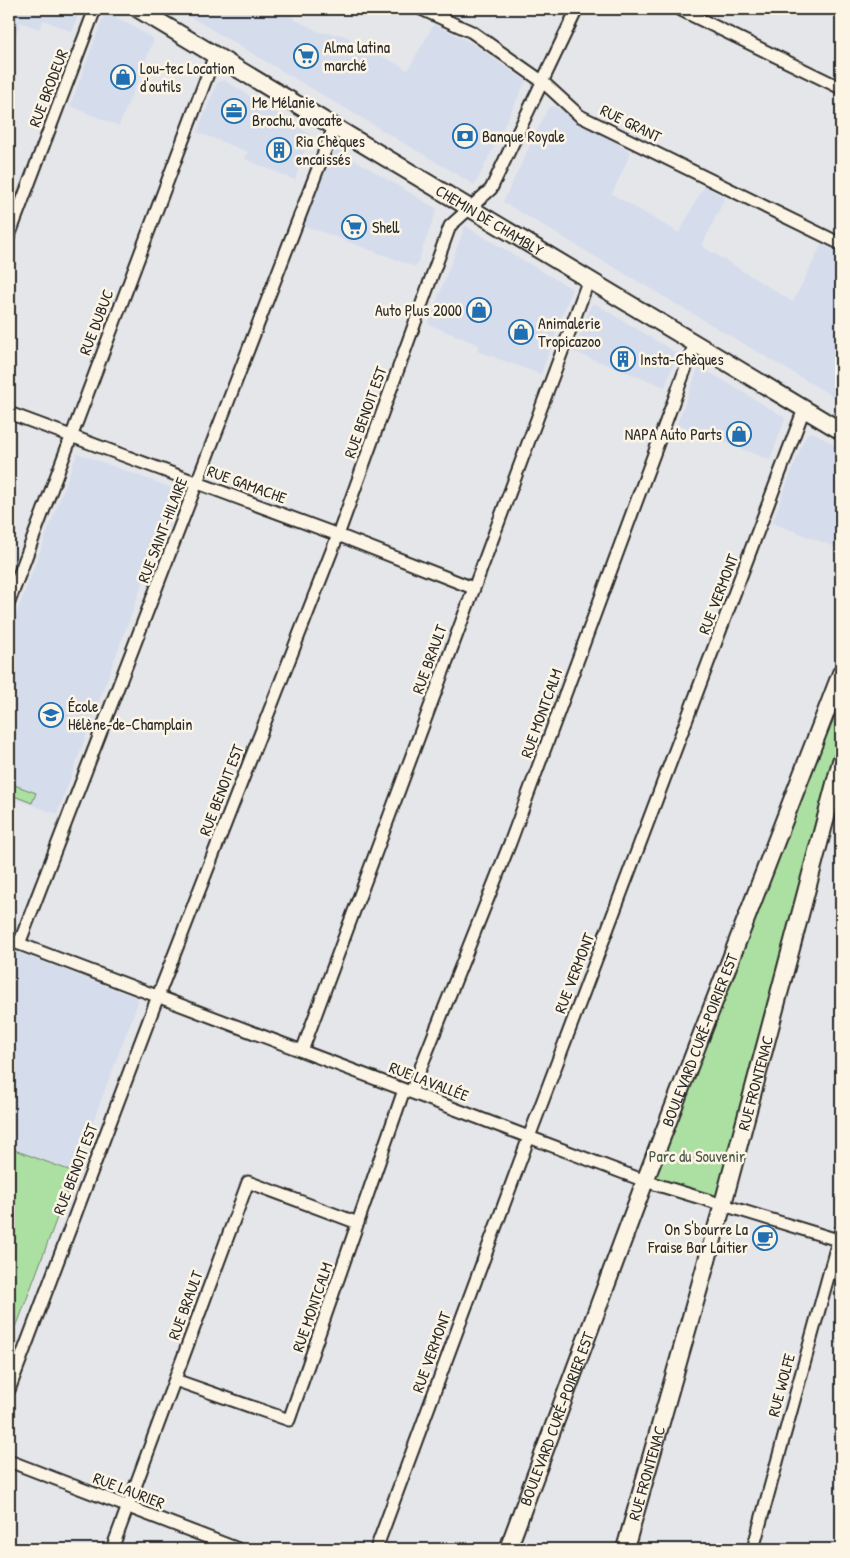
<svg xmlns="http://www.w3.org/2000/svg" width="850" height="1558" font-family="'Patrick Hand',sans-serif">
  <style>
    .built { fill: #d5dcec }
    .green { fill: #ace0a2; stroke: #6c8666 }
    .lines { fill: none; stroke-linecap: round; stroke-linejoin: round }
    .street-casing { stroke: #2b2b2b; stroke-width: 15 }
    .secondary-casing { stroke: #2b2b2b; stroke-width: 20 }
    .street { stroke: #fcf5e5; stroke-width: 11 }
    .secondary { stroke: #fcf5e5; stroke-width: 16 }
    .labels { text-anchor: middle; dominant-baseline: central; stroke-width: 5; stroke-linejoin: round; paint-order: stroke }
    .poi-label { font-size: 16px; fill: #2b2b2b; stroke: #fcf5e5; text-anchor: start }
    .street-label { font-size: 16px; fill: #2b2b2b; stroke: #fcf5e5 }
    .park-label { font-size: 16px; fill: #4b5849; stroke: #fcf5e5 }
  </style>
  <rect width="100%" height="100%" fill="#e5e6e9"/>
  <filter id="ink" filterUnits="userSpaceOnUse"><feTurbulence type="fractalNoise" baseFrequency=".02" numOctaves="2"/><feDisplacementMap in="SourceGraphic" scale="10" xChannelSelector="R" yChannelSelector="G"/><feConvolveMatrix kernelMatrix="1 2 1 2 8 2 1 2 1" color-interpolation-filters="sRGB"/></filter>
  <g filter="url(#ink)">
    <!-- built -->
    <path class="built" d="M9,9H80L72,32L44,20L39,29L21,22L15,38L9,35Z
      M177,9H281L291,14L294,19L319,32L343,35L408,70L434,24L470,42L526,81L475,185Z
      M109,13L154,39L119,126L70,106L104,15Z
      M224,80L310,134L295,180L245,159L248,152L197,132L217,83Z
      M555,106L631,152L612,194L679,233L704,186L725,197L702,246L793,302L822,244L841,253V401L503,202L548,108Z
      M338,150L437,209L416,267L303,225L331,152Z
      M465,226L572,289L541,374L477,351L479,345L428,324Z
      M594,303L675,352L676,355L665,387L574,352L591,305Z
      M698,369H704L784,417L785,419L770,460L677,424Z
      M813,432L841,449V549L772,523L806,434Z
      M77,454H80L175,489L177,491L57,814L9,797V633Z
      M9,949L135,997L138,1000L137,1005L74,1172L9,1148Z"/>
    <!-- green -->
    <path class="green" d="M841,673V761L723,1204L645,1181Z
      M9,783L36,793L32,803L9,794Z
      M9,1148L74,1172L17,1325L9,1322Z"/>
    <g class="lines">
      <defs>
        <path id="street" d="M421,9L472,32L543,82L580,116L841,244
          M679,9L841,88
          M9,236L95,9
          M9,413L338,535L473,588
          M9,602L215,55
          M9,940L645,1181L841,1241
          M19,944L334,127
          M302,1051L589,279
          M411,1092L510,843L695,343
          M175,1380L289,1420L404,1090
          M9,1390L158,996L338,535L450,226L491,189L577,9
          M9,1461L238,1549
          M112,1549L248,1182L358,1223
          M376,1549L529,1137L804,409
          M753,1549L841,1230"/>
        <g id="secondary">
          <path id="s1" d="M138,9L841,431"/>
          <path id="s2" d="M508,1549L645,1181L841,673"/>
          <path id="s3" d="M625,1549L723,1204L841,761"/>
        </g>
      </defs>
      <!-- street casing -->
      <use href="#street" class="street-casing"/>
      <!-- secondary casing -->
      <use href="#secondary" class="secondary-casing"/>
      <!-- street -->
      <use href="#street" class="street"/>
      <!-- secondary -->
      <use href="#secondary" class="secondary"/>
    </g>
  </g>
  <!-- icons -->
  <defs>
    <symbol id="supermarket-ring" viewBox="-11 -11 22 22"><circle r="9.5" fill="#fcf5e5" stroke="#1f6fb2" stroke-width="1.5"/><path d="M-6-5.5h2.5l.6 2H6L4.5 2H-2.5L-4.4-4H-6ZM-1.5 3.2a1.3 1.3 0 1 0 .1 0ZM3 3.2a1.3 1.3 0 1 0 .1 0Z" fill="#1f6fb2"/></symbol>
    <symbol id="shop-ring" viewBox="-11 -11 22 22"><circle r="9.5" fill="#fcf5e5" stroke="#1f6fb2" stroke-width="1.5"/><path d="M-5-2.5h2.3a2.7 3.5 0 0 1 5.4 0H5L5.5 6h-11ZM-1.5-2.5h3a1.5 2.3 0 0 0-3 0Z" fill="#1f6fb2"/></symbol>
    <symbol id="office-ring" viewBox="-11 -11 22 22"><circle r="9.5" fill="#fcf5e5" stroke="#1f6fb2" stroke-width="1.5"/><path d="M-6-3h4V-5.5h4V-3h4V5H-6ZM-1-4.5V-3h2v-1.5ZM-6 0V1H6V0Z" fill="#1f6fb2"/></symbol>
    <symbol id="bank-ring" viewBox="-11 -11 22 22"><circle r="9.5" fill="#fcf5e5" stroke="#1f6fb2" stroke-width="1.5"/><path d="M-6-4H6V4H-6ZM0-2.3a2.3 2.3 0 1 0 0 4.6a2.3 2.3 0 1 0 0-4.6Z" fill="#1f6fb2"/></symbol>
    <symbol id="building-ring" viewBox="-11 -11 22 22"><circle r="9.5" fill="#fcf5e5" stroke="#1f6fb2" stroke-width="1.5"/><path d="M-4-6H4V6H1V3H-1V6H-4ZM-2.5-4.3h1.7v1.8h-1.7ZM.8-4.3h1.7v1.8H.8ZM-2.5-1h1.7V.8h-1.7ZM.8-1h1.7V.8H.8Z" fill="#1f6fb2"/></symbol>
    <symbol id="school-ring" viewBox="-11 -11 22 22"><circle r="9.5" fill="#fcf5e5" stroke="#1f6fb2" stroke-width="1.5"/><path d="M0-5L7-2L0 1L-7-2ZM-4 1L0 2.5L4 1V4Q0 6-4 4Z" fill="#1f6fb2"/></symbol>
    <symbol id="cafe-ring" viewBox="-11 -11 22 22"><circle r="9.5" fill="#fcf5e5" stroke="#1f6fb2" stroke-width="1.5"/><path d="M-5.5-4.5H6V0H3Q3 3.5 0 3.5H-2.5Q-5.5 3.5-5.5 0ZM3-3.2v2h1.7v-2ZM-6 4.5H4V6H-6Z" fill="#1f6fb2"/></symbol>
  </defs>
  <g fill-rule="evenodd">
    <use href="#supermarket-ring" x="292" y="42" width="28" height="28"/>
    <use href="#shop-ring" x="109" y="63" width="28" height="28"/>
    <use href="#office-ring" x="220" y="97" width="28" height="28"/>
    <use href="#bank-ring" x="451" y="122" width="28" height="28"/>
    <use href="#building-ring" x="265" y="136" width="28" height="28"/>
    <use href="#supermarket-ring" x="340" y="213" width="28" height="28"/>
    <use href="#shop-ring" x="465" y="296" width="28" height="28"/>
    <use href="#shop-ring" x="507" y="318" width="28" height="28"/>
    <use href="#building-ring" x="609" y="345" width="28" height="28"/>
    <use href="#shop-ring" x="725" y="420" width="28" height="28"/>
    <use href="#school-ring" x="37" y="701" width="28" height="28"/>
    <use href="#cafe-ring" x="751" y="1224" width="28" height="28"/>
  </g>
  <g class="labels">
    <!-- poi labels -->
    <g class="poi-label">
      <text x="324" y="47">Alma latina<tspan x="324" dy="18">marché</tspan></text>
      <text x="140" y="68">Lou-tec Location<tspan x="140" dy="18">d'outils</tspan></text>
      <text x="252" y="102">Me Mélanie<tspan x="252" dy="18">Brochu, avocate</tspan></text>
      <text x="482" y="136">Banque Royale</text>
      <text x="296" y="141">Ria Chèques<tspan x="296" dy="18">encaissés</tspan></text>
      <text x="372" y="227">Shell</text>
      <text x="462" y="310" text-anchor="end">Auto Plus 2000</text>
      <text x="538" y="323">Animalerie<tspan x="538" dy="18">Tropicazoo</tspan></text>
      <text x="640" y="359">Insta-Chèques</text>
      <text x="722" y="434" text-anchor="end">NAPA Auto Parts</text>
      <text x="68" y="706">École<tspan x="68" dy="18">Hélène-de-Champlain</tspan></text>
      <text x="748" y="1229" text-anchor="end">On S'bourre La<tspan x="748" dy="18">Fraise Bar Laitier</tspan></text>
    </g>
    <!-- street labels -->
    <g class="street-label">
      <text transform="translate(48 88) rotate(-69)">RUE BRODEUR</text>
      <text transform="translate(631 123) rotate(26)">RUE GRANT</text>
      <text stroke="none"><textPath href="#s1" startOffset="410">CHEMIN DE CHAMBLY</textPath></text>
      <text transform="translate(96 322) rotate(-69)">RUE DUBUC</text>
      <text transform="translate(365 412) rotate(-70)">RUE BENOIT EST</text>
      <text transform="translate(247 484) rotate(20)">RUE GAMACHE</text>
      <text transform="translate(162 530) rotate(-69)">RUE SAINT-HILAIRE</text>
      <text transform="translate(718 594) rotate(-69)">RUE VERMONT</text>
      <text transform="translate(429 659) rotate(-70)">RUE BRAULT</text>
      <text transform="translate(541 713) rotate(-70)">RUE MONTCALM</text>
      <text transform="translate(221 790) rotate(-69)">RUE BENOIT EST</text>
      <text transform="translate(574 973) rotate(-69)">RUE VERMONT</text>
      <text stroke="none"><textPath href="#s2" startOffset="544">BOULEVARD CURÉ-POIRIER EST</textPath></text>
      <text transform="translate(429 1081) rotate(21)">RUE LAVALLÉE</text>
      <text stroke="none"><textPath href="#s3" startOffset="484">RUE FRONTENAC</textPath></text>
      <text transform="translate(75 1169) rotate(-69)">RUE BENOIT EST</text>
      <text transform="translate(185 1305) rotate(-70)">RUE BRAULT</text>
      <text transform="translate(312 1307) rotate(-71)">RUE MONTCALM</text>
      <text transform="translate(431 1352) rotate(-70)">RUE VERMONT</text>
      <text transform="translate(781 1385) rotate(-75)">RUE WOLFE</text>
      <text stroke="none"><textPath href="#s2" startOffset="139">BOULEVARD CURÉ-POIRIER EST</textPath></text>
      <text stroke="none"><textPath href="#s3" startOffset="79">RUE FRONTENAC</textPath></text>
      <text transform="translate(129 1490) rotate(21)">RUE LAURIER</text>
    </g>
    <!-- park labels -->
    <g class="park-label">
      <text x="697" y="1156">Parc du Souvenir</text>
    </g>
  </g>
  <!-- margin -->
  <rect width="850" height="1558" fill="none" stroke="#fcf5e5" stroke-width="30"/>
  <rect x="15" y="15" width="820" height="1528" fill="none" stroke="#2b2b2b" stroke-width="2" filter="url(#ink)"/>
</svg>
